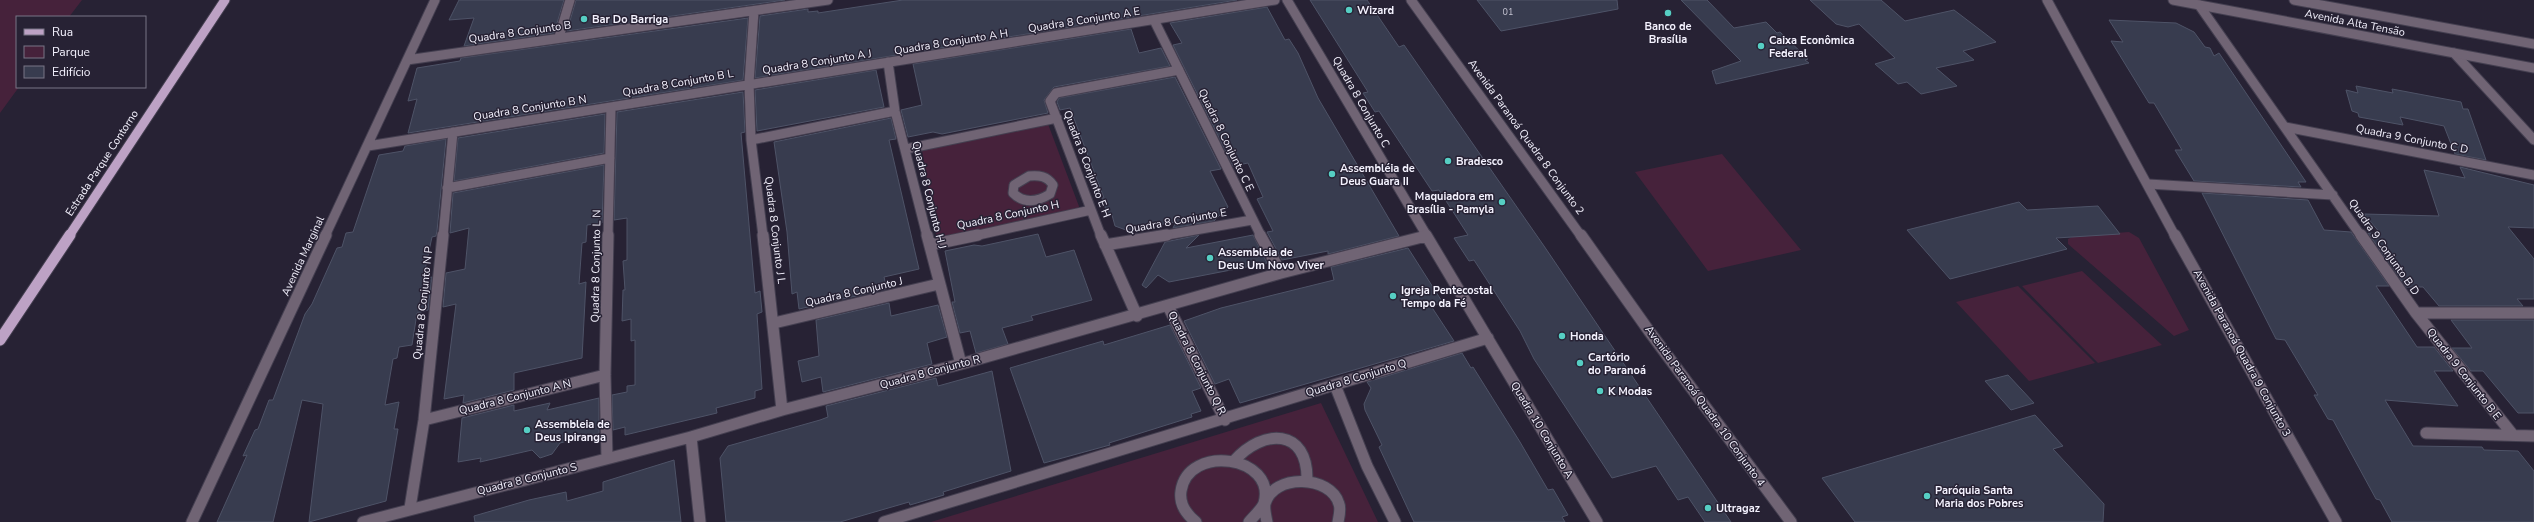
<svg xmlns="http://www.w3.org/2000/svg" width="2534" height="522" font-family="'Nunito Sans',sans-serif">
  <style>
    .green { fill: #46223b }
    .building { fill: #383c4f; stroke: #4e5367 }
    .lines { fill: none; stroke-linecap: round; stroke-linejoin: round }
    .pedestrian-far1-casing { stroke: #443f50; stroke-width: 11 }
    .pedestrian-casing { stroke: #443f50; stroke-width: 13 }
    .minor-far1-casing { stroke: #443f50; stroke-width: 11 }
    .minor-casing { stroke: #443f50; stroke-width: 13 }
    .tertiary-far1-casing { stroke: #443f50; stroke-width: 11 }
    .tertiary-casing { stroke: #443f50; stroke-width: 13 }
    .primary-far1-casing { stroke: #443f50; stroke-width: 11 }
    .primary-casing { stroke: #443f50; stroke-width: 13 }
    .pedestrian-far1 { stroke: #706474; stroke-width: 9 }
    .pedestrian { stroke: #706474; stroke-width: 11 }
    .minor-far1 { stroke: #706474; stroke-width: 9 }
    .minor { stroke: #706474; stroke-width: 11 }
    .tertiary-far1 { stroke: #706474; stroke-width: 9 }
    .tertiary { stroke: #706474; stroke-width: 11 }
    .primary-far1 { stroke: #bda2c5; stroke-width: 9 }
    .primary { stroke: #bda2c5; stroke-width: 11 }
    .poi-dot { fill: #56cec3; stroke: #272234; stroke-width: 1.5 }
    .labels { text-anchor: middle; dominant-baseline: central; stroke-width: 3; stroke-linejoin: round; paint-order: stroke }
    .number-label { font-size: 9px; fill: #c5c4d2 }
    .poi-label { font-size: 11px; font-weight: bold; fill: #f4f2fe; stroke: #272234; text-anchor: start }
    .street-label { font-size: 11px; fill: #f4f2fe; stroke: #272234 }
  </style>
  <rect width="100%" height="100%" fill="#272234"/>
  <!-- green -->
  <path class="green" d="M0,0H82L69,17H17V87H19L0,113Z
    M1048,124L1080,209L937,239L922,150Z
    M1722,154L1801,250L1708,271L1635,172Z
    M2129,232L2139,238L2189,330L2174,336L2068,244V239L2074,236Z
    M2082,271L2162,345L2098,363L2022,286Z
    M2018,286L2095,363L2029,381L1956,302Z
    M1321,403L1378,522H931Z"/>
  <!-- building -->
  <path class="building" d="M459,0H564L554,33L464,46L474,18L449,20Z
    M576,0H785L567,31Z
    M903,0H1237L755,78L760,16L808,9V12L818,11V13Z
    M1310,0H1367L1399,47L1404,45L1544,246L1731,522H1705L1688,497L1678,500L1656,466L1612,478L1534,359L1520,331L1474,260L1469,261L1454,238L1468,235L1439,190L1432,191L1379,111L1375,112L1363,93L1368,92Z
    M1477,0H1617L1618,9L1501,31Z
    M1681,0H1707L1734,28L1766,22L1777,33L1780,32L1808,59L1805,60L1809,63L1716,84L1712,71L1741,61Z
    M1810,0H1881L1905,21L1954,10L1996,42L1963,51L1974,60L1936,68L1957,86L1921,94L1907,82L1898,84L1875,64L1895,58L1859,24L1848,27L1836,24Z
    M1267,7L1285,40L1289,39L1298,53L1318,98L1399,236L1328,254V251L1282,260L1267,232L1273,231L1257,199L1263,197L1248,163L1233,166L1173,45L1182,43L1170,23Z
    M748,18L743,80L408,133L417,99L408,101L417,68L460,61L461,58Z
    M2109,20L2176,23L2194,32L2205,47L2210,48L2214,56L2219,53L2306,182H2298L2301,187L2194,181L2175,150H2182L2154,103H2149L2111,41L2123,42Z
    M1131,29L1139,53L1161,48L1170,66L1054,87L1044,100L1048,113L942,134L933,132L908,137L901,110L922,105L913,64Z
    M876,70L884,107L757,131L755,90Z
    M1175,77L1221,169L1210,171L1228,207L1214,221L1173,228L1176,222L1126,230L1115,226L1112,215L1108,216L1102,198H1104L1070,108L1060,110L1057,102L1059,98Z
    M2356,86L2393,93L2392,89L2461,102L2463,109H2468L2486,160L2455,154L2444,126L2400,117L2403,125L2359,117L2358,113L2352,111L2346,90L2358,93Z
    M743,92L745,132L741,133L755,293L760,291L762,312L757,314L762,389L755,391V398L716,408L717,413L625,435V427L613,430L612,395L627,392V386L635,385V340L631,341V319L622,321L623,290H625L623,261L627,260V218L614,220L617,112Z
    M605,114L604,153L454,181L458,138Z
    M891,118L896,139L889,140L919,269L884,277L887,289L799,309L797,292L792,294L787,232L774,142Z
    M446,139L437,231L436,236L432,237L423,279L432,277L428,310L417,313L412,345L399,347L397,358L393,359L385,405L399,402L394,429H398L386,501L309,522L323,404L302,400L273,522H217L247,455L243,456L255,430L258,429L269,400H273L305,314L312,304L337,248L342,247L346,233L353,232L379,155L403,151L405,146Z
    M604,165L602,223L587,225L586,242L582,243L579,284L586,282L582,358L514,373V390L463,403L464,395L444,399L456,304L443,307L446,273L465,269L469,228L450,233L453,193Z
    M2460,167L2534,185V228L2508,227L2534,259V299H2517L2523,306H2439L2423,287H2406L2368,233L2381,234L2364,214L2439,216L2424,170L2465,178Z
    M2202,193L2308,200L2324,230L2351,232L2389,286H2376L2417,347H2434L2453,371H2434L2458,406L2385,400L2413,446L2482,447L2484,450L2518,451L2534,471V522H2392L2380,500L2376,499L2333,420L2328,419L2314,395H2318L2285,340L2276,339Z
    M2019,202L2027,210L2098,206L2120,234L2056,238L2067,249L1950,279L1907,230Z
    M1038,234L1046,257L1074,250L1092,300L1031,316L1033,320L1002,328L1008,344L976,353L970,331L960,333L952,302H955L945,251L974,245L982,246Z
    M1199,235L1186,248L1253,235L1267,263L1169,282L1158,275L1146,288L1142,285L1165,242Z
    M1408,248L1443,303L1431,306L1454,341L1240,403L1229,379L1215,384L1184,321L1221,308L1334,280L1331,267Z
    M889,303L891,316L938,305L947,337L927,343L932,364L823,392L821,377L802,382L798,361L819,356L816,320Z
    M2451,320H2534V413H2518L2483,371H2471L2452,348H2472Z
    M1170,325L1201,388L1192,391L1201,411L1191,414L1192,417L1109,443L1110,445L1044,463L1010,368L1103,341L1104,345Z
    M1462,353L1471,368L1473,367L1520,442L1548,490L1553,489L1568,515L1562,517L1565,522H1414L1379,447L1382,445L1365,410L1364,404L1371,388L1367,382Z
    M992,371L1011,471L943,492L944,495L910,505L909,502L840,522H726L720,458L728,446L820,420L828,417L826,406L936,378L938,386Z
    M2008,375L2034,403L2011,410L1985,381Z
    M599,398V433L560,443L552,454L540,458L532,450L480,462L481,458L458,462L462,418L514,405V411L550,403L547,410Z
    M2035,415L2063,446L2053,449L2104,504L2103,522H1855L1822,478Z
    M674,460L681,522H475L474,516L529,500L566,492L567,501L603,491V482Z"/>
  <g class="lines">
    <defs>
      <path id="pedestrian-far1" d="M1029,176C1039,175 1047,176 1053,185L1050,194C1037,202 1024,204 1013,193L1014,185Z"/>
      <path id="pedestrian" d="M1234,461C1263,428 1308,428 1307,480
        M1196,522C1186,514 1179,504 1181,491C1188,443 1277,456 1264,503C1262,509 1253,517 1249,522
        M1267,522C1266,517 1264,509 1265,504C1273,473 1331,475 1339,504C1341,509 1339,517 1338,522"/>
      <path id="minor-far1" d="M1287,0L1427,236
        M2199,5L2361,236
        M754,11L749,83L751,140L763,236
        M1154,20L1261,236
        M559,37L570,0
        M2454,53L2534,140
        M407,60L828,0
        M888,62L895,111L927,236
        M2285,127L2534,175
        M751,140L895,111
        M368,146L1275,0
        M906,149L1057,118
        M2148,184L2333,195
        M447,188L610,158
        M325,236L435,0
        M443,236L453,132
        M608,236L611,107
        M974,236L1091,210
        M1101,236L1050,101L1056,93L1179,70
        M1161,236L1252,220"/>
      <path id="minor" d="M763,235L782,410
        M927,235L961,364
        M1101,235L1137,316
        M1260,235L1281,273
        M1426,235L1597,522
        M2361,235L2416,313L2513,435
        M930,245L978,235
        M1105,245L1167,235
        M1168,306L1225,420
        M2416,313H2534
        M774,323L939,284
        M1335,385L1367,466L1395,522
        M424,420L605,375
        M2426,433L2534,436
        M691,437L700,522
        M607,458L605,375L608,235
        M410,508L424,420L443,235
        M192,522L326,235
        M363,522L691,437L782,410L961,364L1281,273L1426,236
        M884,522L1488,338"/>
      <path id="tertiary-far1" d="M1411,0L1581,236
        M2047,0L2175,236
        M2173,0L2534,68
        M2294,0L2534,44"/>
      <path id="tertiary" d="M1581,235L1649,331L1791,522
        M2175,235L2336,522"/>
      <path id="primary-far1" d="M69,236L225,0"/>
      <path id="primary" d="M0,340L70,235"/>
    </defs>
    <!-- pedestrian-far1 casing -->
    <use href="#pedestrian-far1" class="pedestrian-far1-casing"/>
    <!-- pedestrian casing -->
    <use href="#pedestrian" class="pedestrian-casing"/>
    <!-- minor-far1 casing -->
    <use href="#minor-far1" class="minor-far1-casing"/>
    <!-- minor casing -->
    <use href="#minor" class="minor-casing"/>
    <!-- tertiary-far1 casing -->
    <use href="#tertiary-far1" class="tertiary-far1-casing"/>
    <!-- tertiary casing -->
    <use href="#tertiary" class="tertiary-casing"/>
    <!-- primary-far1 casing -->
    <use href="#primary-far1" class="primary-far1-casing"/>
    <!-- primary casing -->
    <use href="#primary" class="primary-casing"/>
    <!-- pedestrian-far1 -->
    <use href="#pedestrian-far1" class="pedestrian-far1"/>
    <!-- pedestrian -->
    <use href="#pedestrian" class="pedestrian"/>
    <!-- minor-far1 -->
    <use href="#minor-far1" class="minor-far1"/>
    <!-- minor -->
    <use href="#minor" class="minor"/>
    <!-- tertiary-far1 -->
    <use href="#tertiary-far1" class="tertiary-far1"/>
    <!-- tertiary -->
    <use href="#tertiary" class="tertiary"/>
    <!-- primary-far1 -->
    <use href="#primary-far1" class="primary-far1"/>
    <!-- primary -->
    <use href="#primary" class="primary"/>
  </g>
  <!-- markers -->
  <g class="poi-dot">
    <circle cx="1349" cy="10" r="4"/>
    <circle cx="1668" cy="13" r="4"/>
    <circle cx="584" cy="19" r="4"/>
    <circle cx="1761" cy="46" r="4"/>
    <circle cx="1448" cy="161" r="4"/>
    <circle cx="1332" cy="174" r="4"/>
    <circle cx="1502" cy="202" r="4"/>
    <circle cx="1210" cy="258" r="4"/>
    <circle cx="1393" cy="296" r="4"/>
    <circle cx="1562" cy="336" r="4"/>
    <circle cx="1580" cy="363" r="4"/>
    <circle cx="1600" cy="391" r="4"/>
    <circle cx="527" cy="430" r="4"/>
    <circle cx="1927" cy="496" r="4"/>
    <circle cx="1708" cy="508" r="4"/>
  </g>
  <g class="labels">
    <!-- number labels -->
    <g class="number-label">
      <text x="1508" y="12">01</text>
    </g>
    <!-- poi labels -->
    <g class="poi-label">
      <text x="1357" y="10">Wizard</text>
      <text x="592" y="19">Bar Do Barriga</text>
      <text x="1668" y="26" text-anchor="middle">Banco de<tspan x="1668" dy="13">Brasília</tspan></text>
      <text x="1769" y="40">Caixa Econômica<tspan x="1769" dy="13">Federal</tspan></text>
      <text x="1456" y="161">Bradesco</text>
      <text x="1340" y="168">Assembléia de<tspan x="1340" dy="13">Deus Guara II</tspan></text>
      <text x="1494" y="196" text-anchor="end">Maquiadora em<tspan x="1494" dy="13">Brasília - Pamyla</tspan></text>
      <text x="1218" y="252">Assembleia de<tspan x="1218" dy="13">Deus Um Novo Viver</tspan></text>
      <text x="1401" y="290">Igreja Pentecostal<tspan x="1401" dy="13">Tempo da Fé</tspan></text>
      <text x="1570" y="336">Honda</text>
      <text x="1588" y="357">Cartório<tspan x="1588" dy="13">do Paranoá</tspan></text>
      <text x="1608" y="391">K Modas</text>
      <text x="535" y="424">Assembleia de<tspan x="535" dy="13">Deus Ipiranga</tspan></text>
      <text x="1935" y="490">Paróquia Santa<tspan x="1935" dy="13">Maria dos Pobres</tspan></text>
      <text x="1716" y="508">Ultragaz</text>
    </g>
    <!-- street labels -->
    <g class="street-label">
      <text transform="translate(1084 20) rotate(-9)">Quadra 8 Conjunto A E</text>
      <text transform="translate(2355 23) rotate(11)">Avenida Alta Tensão</text>
      <text transform="translate(520 32) rotate(-8)">Quadra 8 Conjunto B</text>
      <text transform="translate(951 42) rotate(-9)">Quadra 8 Conjunto A H</text>
      <text transform="translate(817 62) rotate(-9)">Quadra 8 Conjunto A J</text>
      <text transform="translate(678 83) rotate(-10)">Quadra 8 Conjunto B L</text>
      <text transform="translate(1361 102) rotate(60)">Quadra 8 Conjunto C</text>
      <text transform="translate(530 108) rotate(-9)">Quadra 8 Conjunto B N</text>
      <text transform="translate(1526 137) rotate(54)">Avenida Paranoá Quadra 8 Conjunto 2</text>
      <text transform="translate(2412 139) rotate(11)">Quadra 9 Conjunto C D</text>
      <text transform="translate(1226 140) rotate(64)">Quadra 8 Conjunto C E</text>
      <text transform="translate(102 163) rotate(-57)">Estrada Parque Contorno</text>
      <text transform="translate(1087 164) rotate(69)">Quadra 8 Conjunto E H</text>
      <text transform="translate(929 195) rotate(76)">Quadra 8 Conjunto H J</text>
      <text transform="translate(1008 215) rotate(-12)">Quadra 8 Conjunto H</text>
      <text transform="translate(1176 221) rotate(-10)">Quadra 8 Conjunto E</text>
      <text transform="translate(775 230) rotate(83)">Quadra 8 Conjunto J L</text>
      <text transform="translate(2384 247) rotate(55)">Quadra 9 Conjunto B D</text>
      <text transform="translate(303 256) rotate(-65)">Avenida Marginal</text>
      <text transform="translate(596 266) rotate(-89)">Quadra 8 Conjunto L N</text>
      <text transform="translate(854 292) rotate(-13)">Quadra 8 Conjunto J</text>
      <text transform="translate(423 303) rotate(-84)">Quadra 8 Conjunto N P</text>
      <text transform="translate(2242 353) rotate(61)">Avenida Paranoá Quadra 9 Conjunto 3</text>
      <text transform="translate(1197 363) rotate(63)">Quadra 8 Conjunto Q R</text>
      <text transform="translate(930 372) rotate(-15)">Quadra 8 Conjunto R</text>
      <text transform="translate(2464 374) rotate(52)">Quadra 9 Conjunto B E</text>
      <text transform="translate(1356 378) rotate(-17)">Quadra 8 Conjunto Q</text>
      <text transform="translate(515 397) rotate(-14)">Quadra 8 Conjunto A N</text>
      <text transform="translate(1705 406) rotate(54)">Avenida Paranoá Quadra 10 Conjunto 4</text>
      <text transform="translate(1542 430) rotate(59)">Quadra 10 Conjunto A</text>
      <text transform="translate(527 479) rotate(-14)">Quadra 8 Conjunto S</text>
    </g>
  </g>
  <!-- legend -->
  <rect x="16" y="16" width="130" height="72" fill="#272234" stroke="#797585"/>
  <rect x="24" y="29" width="20" height="6" fill="#bda2c5" stroke="#797585"/>
  <text x="52" y="36" font-size="12" fill="#f4f2fe">Rua</text>
  <rect x="24" y="46" width="20" height="12" fill="#46223b" stroke="#797585"/>
  <text x="52" y="56" font-size="12" fill="#f4f2fe">Parque</text>
  <rect x="24" y="66" width="20" height="12" fill="#383c4f" stroke="#797585"/>
  <text x="52" y="76" font-size="12" fill="#f4f2fe">Edifício</text>
</svg>
